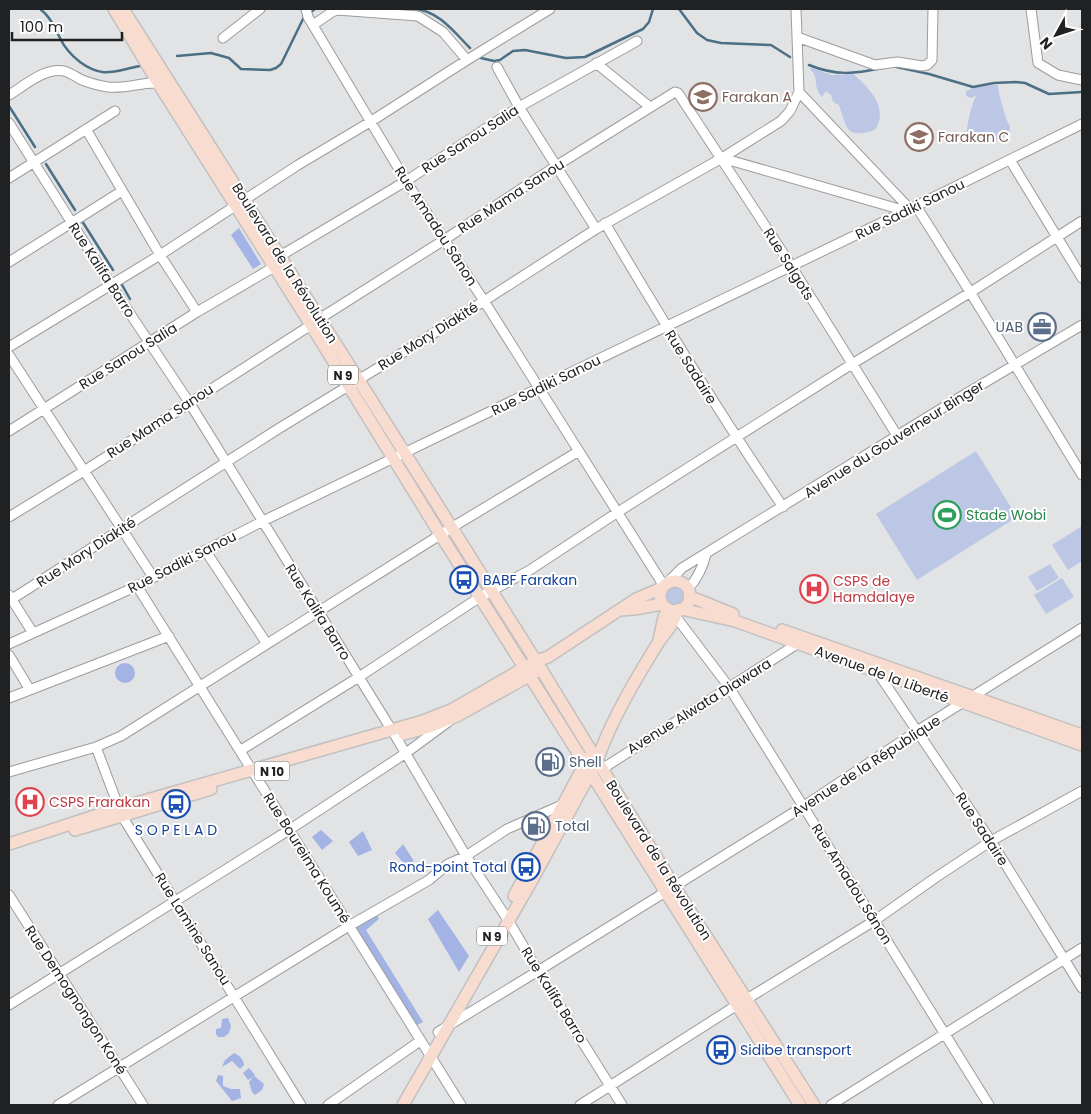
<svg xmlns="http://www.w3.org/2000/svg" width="1091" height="1114" font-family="Poppins,sans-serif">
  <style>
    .green { fill: #bcc7e6 }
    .forest { fill: #a2b3e4 }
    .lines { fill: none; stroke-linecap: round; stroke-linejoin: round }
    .stream { stroke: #4b6f85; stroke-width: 2.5 }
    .minor-casing { stroke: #9b9c9e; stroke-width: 11 }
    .major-casing { stroke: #c1c1c1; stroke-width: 14 }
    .minor { stroke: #fff; stroke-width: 9 }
    .major { stroke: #f9dcd0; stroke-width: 11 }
    .labels { text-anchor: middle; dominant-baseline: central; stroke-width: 4; stroke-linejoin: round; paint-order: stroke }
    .shield { fill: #fff; stroke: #636464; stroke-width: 1 }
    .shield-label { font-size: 12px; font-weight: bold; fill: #202122 }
    .education-label { font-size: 14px; fill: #785e54; stroke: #fff; text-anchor: start }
    .street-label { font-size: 14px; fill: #202122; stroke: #fff }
    .service-label { font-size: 14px; fill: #4e5e75; stroke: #fff; text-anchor: start }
    .leisure-label { font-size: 14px; fill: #27864d; stroke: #fff; text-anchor: start }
    .transit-label { font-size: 14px; fill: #164399; stroke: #fff; text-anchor: start }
    .health-label { font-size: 14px; fill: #be3a42; stroke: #fff; text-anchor: start }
  </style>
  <rect width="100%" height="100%" fill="#e2e3e5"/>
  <!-- green -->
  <path class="green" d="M812,68L832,75L853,74C870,88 889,109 875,130C846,139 847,129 839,105L833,102L831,95L826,91L822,97C812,86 820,79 810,69Z
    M991,85H998C998,91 1006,122 1010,126L1009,134L992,142L977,137L967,139C965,133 972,100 977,95L971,98L966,96V91C973,87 983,87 991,85Z
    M976,451L1017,517L917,580L876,514Z
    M1082,526V561L1068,570L1052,545Z
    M1050,564L1059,578L1037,591L1028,577Z
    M1062,578L1074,597L1046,614L1034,595Z
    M664 597a11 11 0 1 1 22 0a11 11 0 1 1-22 0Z"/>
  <!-- forest -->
  <path class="forest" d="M239,228L261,264L253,269L231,235Z
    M115 673a10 10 0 1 1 20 0a10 10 0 1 1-20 0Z
    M321,830L333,841L322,850L312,837Z
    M363,831L372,850L358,856L349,842Z
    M403,844L414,861L406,866L395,853Z
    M438,910L469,956L459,972L428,919Z
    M376,913L379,919L366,930L423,1022L413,1027L352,926Z
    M228,1018L231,1026L229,1033L224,1037H218L216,1034V1029L221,1028L222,1019Z
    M234,1053C240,1056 243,1058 244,1065L240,1069L232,1061L222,1067L225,1060Z
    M249,1068L255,1075L254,1076L264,1084L262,1090L255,1095L252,1092L249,1082L253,1077L248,1080L243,1073Z
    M218,1075L223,1076V1086L231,1089H240L241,1098L232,1101L216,1081Z"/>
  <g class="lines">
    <!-- stream -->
    <path class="stream" d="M40,9C50,16 54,27 60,38C65,49 71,55 80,62C103,79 114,71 140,66
      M405,9H414
      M415,9C439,11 454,32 470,48
      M679,9L697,33L707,40L721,43L771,45L790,57
      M177,56L211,53L229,58L241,69L270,70L276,68L281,64L285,56L304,17L315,9
      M481,58L494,61L500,60L513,51L525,50L566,58L585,57L643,29L649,22L653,9
      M809,65C836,76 854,74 882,68
      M892,66L929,74L973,87L994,83L1016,82L1025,83L1049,94L1082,92
      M9,106L35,147
      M46,164L75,210
      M82,221L113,270
      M121,283L130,299"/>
    <defs>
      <path id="minor" d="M306,9L308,17L406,181L484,301L664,586
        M1031,9L1038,63L1058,75L1082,80
        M313,25L332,12L337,10L418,16L443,32L467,60
        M797,37L875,65L897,62L922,66L927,65L932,60L933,9
        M223,38L260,9
        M596,63L650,107
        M497,67L519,107L596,229
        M799,92L910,209
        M9,95C24,86 45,67 64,71C71,73 76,77 82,80C90,83 100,86 108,87C128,89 140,82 158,83
        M9,123L111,285L189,402L396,737L466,856L508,920L538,971L622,1105
        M86,129L160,255L197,312
        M722,158L906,211
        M1010,160L1082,278
        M9,178L115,111
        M916,206C973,295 1027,385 1082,475
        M605,223C662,320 720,414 783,507
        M280,256L406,181L519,107L637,41
        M9,262L122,191
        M319,319L444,240L556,166L675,92L678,93L785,256L898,437
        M9,347L160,255L298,165L370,122L467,60L550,9
        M9,355L153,577
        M9,431L197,312L274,267
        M9,517L84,471L311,325
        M205,550L267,644
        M667,583L682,568L957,399L1082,325
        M137,586L461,1105
        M688,589C697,579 703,567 706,554
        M9,595L33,633
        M12,599L278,429L417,344L596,229L722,158L781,121L790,111L799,92L796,9
        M676,617L729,687L989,1105
        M9,644L137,586L261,522L916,206L1082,124
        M9,655L30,690
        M878,673L991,841L1082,988
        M9,698L169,636
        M96,747L122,816L301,1105
        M241,750L359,677L480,597L530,570L618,512L852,364L971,292L1082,221
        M602,769L797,644
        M9,772L96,747L121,736L451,528L579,451
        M9,895L143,1105
        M9,1005L289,830L406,753L448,722
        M438,1032L538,971L804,806L917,731L1082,628
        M58,1105L349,926L429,880L448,864L466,856L507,829L564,804
        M328,1105L420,1041
        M580,1105L737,1005L874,921L935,878L991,841L1082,791
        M831,1105L1082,948"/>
      <path id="major" d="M114,9L158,83L311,325L440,534L800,1105
        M123,9L358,379L541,669L674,886L814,1105
        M660 596a15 15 0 1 1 30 0a15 15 0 1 1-30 0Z
        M689,597L696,599L733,614
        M681,609L735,621L1082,745
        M620,610L634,609L662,604
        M782,630L1082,735
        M659,640L664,617L668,609
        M404,734L426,728L457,716L536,672
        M75,830L211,789
        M9,844L119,808L423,721L453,709L536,661L548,657L636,599L662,588
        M514,896L588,758
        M403,1105L531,882L597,761C610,722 636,678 658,643C665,632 675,624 677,610"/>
    </defs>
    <!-- minor casing -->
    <use href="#minor" class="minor-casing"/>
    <!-- major casing -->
    <use href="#major" class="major-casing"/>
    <!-- minor -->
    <use href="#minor" class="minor"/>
    <!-- major -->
    <use href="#major" class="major"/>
  </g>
  <!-- icons -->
  <defs>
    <symbol id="school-ring" viewBox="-11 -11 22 22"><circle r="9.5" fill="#fff" stroke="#8d6e63" stroke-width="1.5"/><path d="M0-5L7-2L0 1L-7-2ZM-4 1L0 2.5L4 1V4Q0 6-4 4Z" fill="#8d6e63"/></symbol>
    <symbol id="office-ring" viewBox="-11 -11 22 22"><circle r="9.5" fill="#fff" stroke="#5c6f8a" stroke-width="1.5"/><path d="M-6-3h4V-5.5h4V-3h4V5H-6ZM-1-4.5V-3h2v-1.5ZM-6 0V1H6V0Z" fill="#5c6f8a"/></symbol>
    <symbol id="stadium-ring" viewBox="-11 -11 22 22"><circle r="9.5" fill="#fff" stroke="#2e9e5b" stroke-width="1.5"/><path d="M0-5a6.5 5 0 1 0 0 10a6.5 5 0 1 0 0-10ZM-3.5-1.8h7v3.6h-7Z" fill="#2e9e5b"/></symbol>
    <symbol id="bus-ring" viewBox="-11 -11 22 22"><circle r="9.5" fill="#fff" stroke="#1a4fb4" stroke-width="1.5"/><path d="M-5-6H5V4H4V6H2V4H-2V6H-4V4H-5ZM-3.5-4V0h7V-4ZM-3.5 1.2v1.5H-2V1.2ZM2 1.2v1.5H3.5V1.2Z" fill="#1a4fb4"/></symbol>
    <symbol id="hospital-ring" viewBox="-11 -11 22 22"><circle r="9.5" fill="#fff" stroke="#e0444e" stroke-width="1.5"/><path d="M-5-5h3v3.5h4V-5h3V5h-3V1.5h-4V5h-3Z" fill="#e0444e"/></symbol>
    <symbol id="fuel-ring" viewBox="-11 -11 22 22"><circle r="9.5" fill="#fff" stroke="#5c6f8a" stroke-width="1.5"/><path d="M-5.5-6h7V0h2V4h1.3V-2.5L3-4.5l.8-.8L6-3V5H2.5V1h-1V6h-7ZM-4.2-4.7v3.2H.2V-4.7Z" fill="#5c6f8a"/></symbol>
  </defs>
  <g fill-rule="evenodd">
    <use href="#school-ring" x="687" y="81" width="32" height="32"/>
    <use href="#school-ring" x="903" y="121" width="32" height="32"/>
    <use href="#office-ring" x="1026" y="311" width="32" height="32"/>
    <use href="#stadium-ring" x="931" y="499" width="32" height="32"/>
    <use href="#bus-ring" x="448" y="564" width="32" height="32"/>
    <use href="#hospital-ring" x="798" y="573" width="32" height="32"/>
    <use href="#fuel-ring" x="534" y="746" width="32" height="32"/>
    <use href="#hospital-ring" x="14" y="786" width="32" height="32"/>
    <use href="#bus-ring" x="160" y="788" width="32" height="32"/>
    <use href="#fuel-ring" x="520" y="810" width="32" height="32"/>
    <use href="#bus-ring" x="510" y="851" width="32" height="32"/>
    <use href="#bus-ring" x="705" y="1034" width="32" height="32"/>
  </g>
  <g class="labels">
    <!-- shield labels -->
    <g class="shield">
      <rect x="328" y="365.5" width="30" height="19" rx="4"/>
      <rect x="254.5" y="761.5" width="35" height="19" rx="4"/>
      <rect x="477" y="926.5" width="30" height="19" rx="4"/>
    </g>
    <g class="shield-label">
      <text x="343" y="375">N 9</text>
      <text x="272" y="771">N 10</text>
      <text x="492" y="936">N 9</text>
    </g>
    <!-- education labels -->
    <g class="education-label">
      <text x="722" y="97">Farakan A</text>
      <text x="938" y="137">Farakan C</text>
    </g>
    <!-- street labels -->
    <g class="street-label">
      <text transform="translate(470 139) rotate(-33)">Rue Sanou Salia</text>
      <text transform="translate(511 196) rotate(-33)">Rue Mama Sanou</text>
      <text transform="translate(910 209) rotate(-26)">Rue Sadiki Sanou</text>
      <text transform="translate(436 226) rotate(57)">Rue Amadou Sânon</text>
      <text transform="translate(285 263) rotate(58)">Boulevard de la Révolution</text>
      <text transform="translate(789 264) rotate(58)">Rue Salgots</text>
      <text transform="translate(102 270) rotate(57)">Rue Kalifa Barro</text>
      <text transform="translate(428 336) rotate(-32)">Rue Mory Diakité</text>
      <text transform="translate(128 356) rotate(-32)">Rue Sanou Salia</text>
      <text transform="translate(691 367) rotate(58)">Rue Sadaire</text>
      <text transform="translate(546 385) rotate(-26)">Rue Sadiki Sanou</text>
      <text transform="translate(160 421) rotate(-33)">Rue Mama Sanou</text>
      <text transform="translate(894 439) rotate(-32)">Avenue du Gouverneur Binger</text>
      <text transform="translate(86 552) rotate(-33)">Rue Mory Diakité</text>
      <text transform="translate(182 562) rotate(-27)">Rue Sadiki Sanou</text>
      <text transform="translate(318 612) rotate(58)">Rue Kalifa Barro</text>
      <text transform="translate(882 674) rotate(20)">Avenue de la Liberté</text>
      <text transform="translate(699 706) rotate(-32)">Avenue Alwata Diawara</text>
      <text transform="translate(866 766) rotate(-33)">Avenue de la République</text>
      <text transform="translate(982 829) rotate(57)">Rue Sadaire</text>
      <text transform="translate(307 858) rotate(58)">Rue Boureima Koumé</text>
      <text transform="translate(659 860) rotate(58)">Boulevard de la Révolution</text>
      <text transform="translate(852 884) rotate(58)">Rue Amadou Sânon</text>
      <text transform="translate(193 929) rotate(58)">Rue Lamine Sanou</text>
      <text transform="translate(554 995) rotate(58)">Rue Kalifa Barro</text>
      <text transform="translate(76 1000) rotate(57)">Rue Demognongon Koné</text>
    </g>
    <!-- service labels -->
    <g class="service-label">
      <text x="1023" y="327" text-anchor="end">UAB</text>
      <text x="569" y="762">Shell</text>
      <text x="555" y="826">Total</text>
    </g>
    <!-- leisure labels -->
    <g class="leisure-label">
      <text x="966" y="515">Stade Wobi</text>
    </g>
    <!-- transit labels -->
    <g class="transit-label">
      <text x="483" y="580">BABF Farakan</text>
      <text x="176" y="830" text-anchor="middle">S O P E L A D</text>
      <text x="507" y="867" text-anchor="end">Rond-point Total</text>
      <text x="740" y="1050">Sidibe transport</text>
    </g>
    <!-- health labels -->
    <g class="health-label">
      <text x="833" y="581">CSPS de<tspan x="833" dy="16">Hamdalaye</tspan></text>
      <text x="49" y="802">CSPS Frarakan</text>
    </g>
  </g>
  <!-- border -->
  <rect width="1091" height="1114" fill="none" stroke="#202122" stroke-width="20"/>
  <!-- north arrow -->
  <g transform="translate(1056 35) rotate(230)" stroke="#ffffff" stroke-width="4" paint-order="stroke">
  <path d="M0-4L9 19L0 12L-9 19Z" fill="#202122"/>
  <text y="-8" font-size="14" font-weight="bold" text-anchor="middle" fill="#202122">N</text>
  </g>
  <!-- scale -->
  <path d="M12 32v8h110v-8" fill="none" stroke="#202122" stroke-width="2.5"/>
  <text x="20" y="32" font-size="15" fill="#202122" stroke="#ffffff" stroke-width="4" paint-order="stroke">100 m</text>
</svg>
